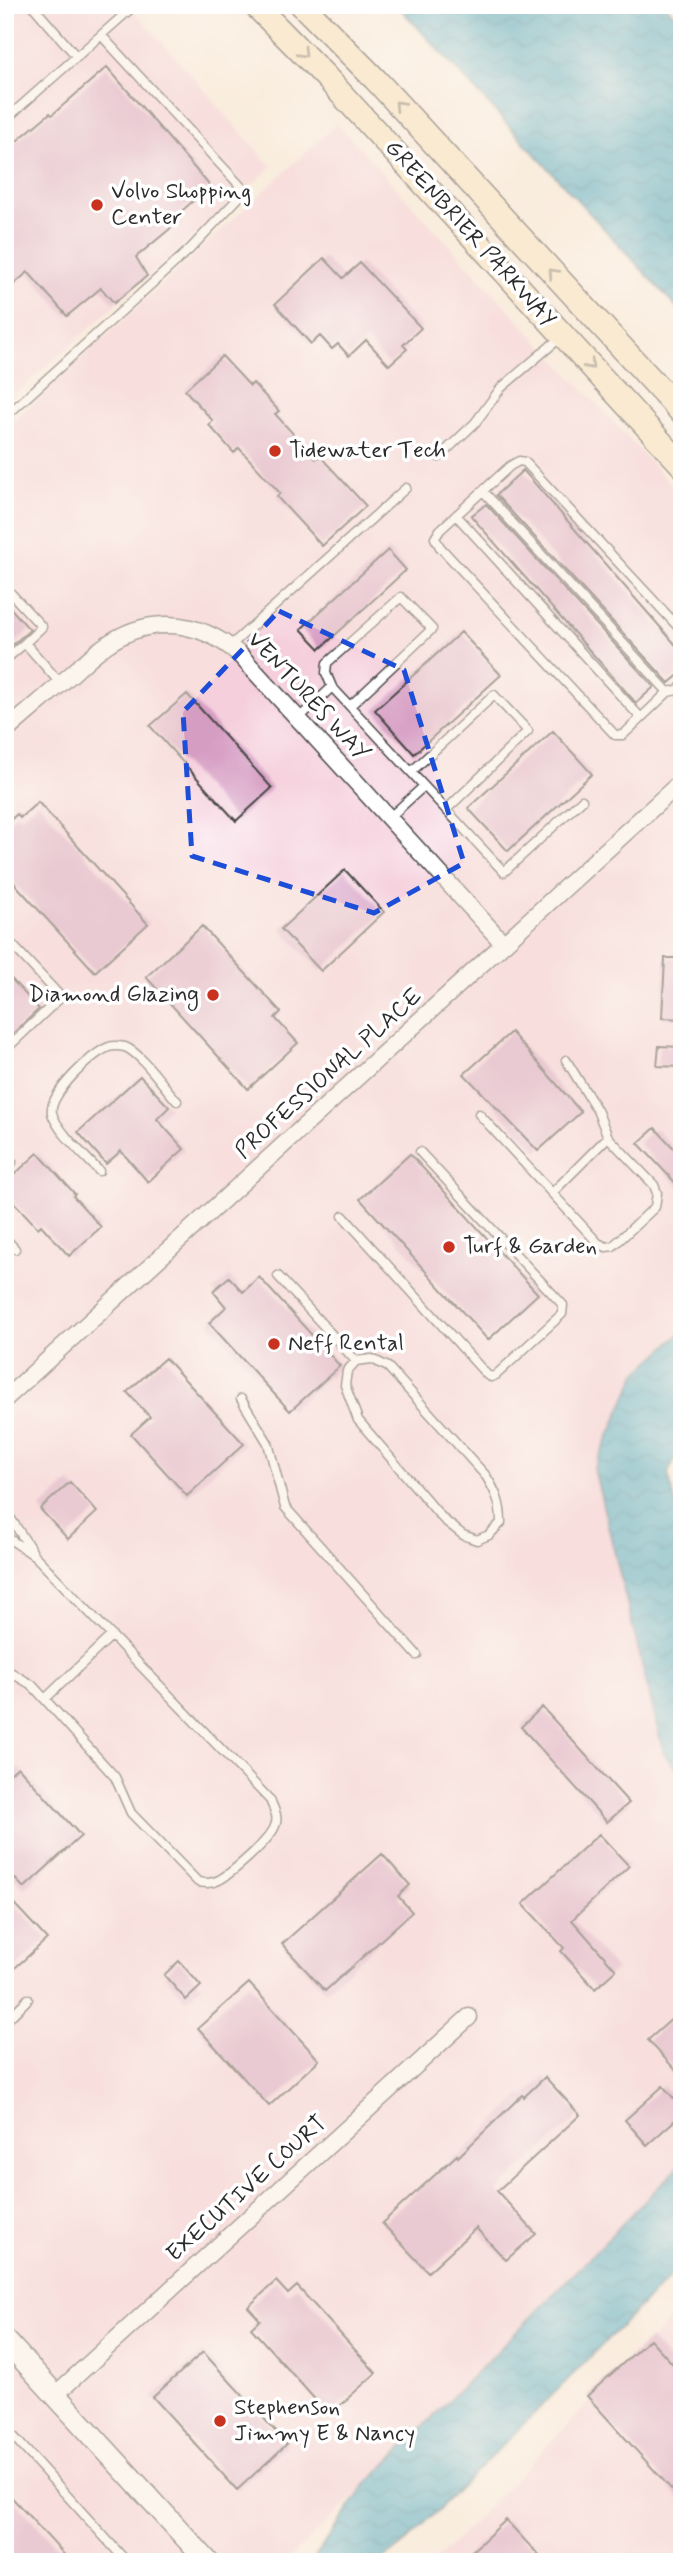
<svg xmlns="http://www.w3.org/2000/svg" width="687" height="2567" font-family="Mynerve,sans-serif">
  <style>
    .built { fill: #f5cfdc }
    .water { fill: url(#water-waves); stroke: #386a78; stroke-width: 2 }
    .building { fill: #d69dc3 }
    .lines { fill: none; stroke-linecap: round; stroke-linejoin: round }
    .service-casing { stroke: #4a4846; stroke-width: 11 }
    .minor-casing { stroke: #4a4846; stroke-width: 19 }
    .tertiary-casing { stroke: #4a4846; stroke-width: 24 }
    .secondary-casing { stroke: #4a4846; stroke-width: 26 }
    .service { stroke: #fff; stroke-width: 8 }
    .minor { stroke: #fff; stroke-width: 16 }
    .tertiary { stroke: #fff; stroke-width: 21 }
    .secondary { stroke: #fae7c3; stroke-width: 23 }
    .oneway { stroke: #928977 }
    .marked { fill: none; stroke: #1d4ed8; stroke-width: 5; stroke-dasharray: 14 9; stroke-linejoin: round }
    .poi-dot { fill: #c8321e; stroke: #fff; stroke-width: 2.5 }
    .labels { text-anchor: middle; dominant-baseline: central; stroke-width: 7; stroke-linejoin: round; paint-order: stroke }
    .poi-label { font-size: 23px; fill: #2b2b2b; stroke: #fff; text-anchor: start }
    .street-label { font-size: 23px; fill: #2b2b2b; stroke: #fff }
  </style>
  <defs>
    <pattern id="water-waves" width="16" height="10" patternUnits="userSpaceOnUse" patternTransform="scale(1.75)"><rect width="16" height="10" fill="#46aac6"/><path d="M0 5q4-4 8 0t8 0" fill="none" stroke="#3b8ba1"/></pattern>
  </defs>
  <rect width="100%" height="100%" fill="#fff"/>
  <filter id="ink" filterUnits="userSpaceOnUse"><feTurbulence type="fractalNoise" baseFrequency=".0143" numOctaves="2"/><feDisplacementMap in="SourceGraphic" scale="14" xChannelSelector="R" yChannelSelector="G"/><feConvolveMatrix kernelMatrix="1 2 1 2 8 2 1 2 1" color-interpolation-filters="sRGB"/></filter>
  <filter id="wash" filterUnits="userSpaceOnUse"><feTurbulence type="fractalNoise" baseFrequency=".00686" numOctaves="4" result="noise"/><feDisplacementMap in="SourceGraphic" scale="28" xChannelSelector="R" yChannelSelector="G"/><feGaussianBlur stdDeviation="1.57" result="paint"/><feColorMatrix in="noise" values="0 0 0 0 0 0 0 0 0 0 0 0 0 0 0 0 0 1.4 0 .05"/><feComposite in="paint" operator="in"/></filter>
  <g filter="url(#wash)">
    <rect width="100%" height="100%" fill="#f9edde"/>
    <!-- built -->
    <path class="built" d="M5,5H129L272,167L5,403Z
      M337,124L682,496V1332L637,1373L664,1754L682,1776V2163L363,2488L286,2562H5V428Z
      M682,2308V2562H434Z"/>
    <!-- water -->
    <path class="water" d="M397,5H666L682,24V313Z
      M682,1332V1444L668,1473L682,1530V1776L664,1754L594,1469L637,1373Z
      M682,2163V2265L406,2542L380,2562H319L315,2557L363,2488Z"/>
    <g id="blocks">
      <!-- building -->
      <path class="building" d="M107,67L210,186L167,224L171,228L136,257L147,276L114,303L101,288L67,316L28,272L5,292V151L50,113L52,115Z
        M324,258L343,278L360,263L421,328L403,345L407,349L389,365L366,340L349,356L338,344L332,349L320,336L311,344L275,304Z
        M222,356L250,386L253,383L279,411L275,414L316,459L320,456L366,506L322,546L277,497L280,493L239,448L234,453L209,425L213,421L185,390Z
        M523,470L682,652V672L669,683L496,495Z
        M486,504L654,687L636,703L471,516Z
        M388,550L406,570L320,649L301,629Z
        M5,602L30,630L5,651Z
        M461,632L501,675L414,754L375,710Z
        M187,694L272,788L236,821L150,726Z
        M553,731L592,774L508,851L468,808Z
        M38,802L148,924L95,972L5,873V825L17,814L20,818Z
        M345,870L384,912L321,971L281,929Z
        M202,926L281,1012L275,1018L298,1043L248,1089L146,977Z
        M665,958H678V963H682V1019L662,1018Z
        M5,972L39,1009L5,1041Z
        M511,1032L581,1112L538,1151L464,1074Z
        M659,1046L682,1047V1067L657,1066Z
        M140,1076L169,1107L157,1119L184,1149L148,1182L121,1151L106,1164L78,1132Z
        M655,1128L682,1157V1190L638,1143Z
        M38,1153L75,1194L73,1196L101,1227L69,1256L41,1225L38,1228L5,1193V1183Z
        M410,1154L538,1294L488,1340L360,1199Z
        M229,1277L243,1292L259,1277L340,1366L290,1411L209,1323L226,1307L213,1291Z
        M165,1358L244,1444L187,1496L131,1434L150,1417L127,1392Z
        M70,1482L97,1512L68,1539L40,1509Z
        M542,1707L629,1803L607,1822L521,1727Z
        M18,1767L81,1836L24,1888L5,1868V1778Z
        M599,1834L629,1866L572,1920L616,1970L595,1989L561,1951L564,1948L523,1904Z
        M382,1854L410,1885L398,1896L412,1912L325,1991L282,1944Z
        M5,1894L47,1939L5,1977Z
        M179,1961L201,1986L186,2000L164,1975Z
        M249,1983L319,2060L269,2106L198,2028Z
        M682,2010V2077L648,2040Z
        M545,2077L580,2115L497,2191L536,2234L506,2260L476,2228L428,2272L382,2223L457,2155L458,2157L522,2095L524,2097Z
        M663,2086L682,2108V2114L647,2145L625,2120Z
        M276,2281L288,2294L297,2286L376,2373L329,2415L251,2328L260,2320L248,2307Z
        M650,2339L682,2374V2501L587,2396Z
        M203,2352L287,2444L237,2490L153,2397Z
        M5,2490L71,2562H5Z
        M506,2520L545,2562H460Z"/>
    </g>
  </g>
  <g filter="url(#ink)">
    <use href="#blocks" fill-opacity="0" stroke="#4a4846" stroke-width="2"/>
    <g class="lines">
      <defs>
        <path id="service" d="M32,5L77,57
          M5,120L135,5
          M5,417L190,249L245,191L101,35
          M439,457L475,423L501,388L561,337
          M483,491L668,692
          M456,515L641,718
          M5,587L42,627L25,643
          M682,631L525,462L519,461L510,466L440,530L435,538L440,547L615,735H623L668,692L677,690L682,686
          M230,646L406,488
          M5,660L25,643L61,684
          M332,687L326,673L327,663L401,597L432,629L350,706
          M298,719L332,687L504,872L582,800
          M411,772L494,695L528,731L446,810
          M389,818L424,786
          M5,937L61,997L5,1050
          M479,1114L598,1243L606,1247L613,1246L655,1207L657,1193L654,1185L608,1137L597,1110L566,1060
          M5,1168L12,1162
          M99,1171C86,1157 56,1130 52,1113C48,1095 93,1052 109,1047C114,1045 120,1046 125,1047C141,1053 164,1087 177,1101
          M552,1193L608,1137
          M343,1216L487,1375L491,1377L496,1375L562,1314L563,1305L420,1152
          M5,1238L15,1249
          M278,1276L356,1361L372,1359L388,1367L486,1476C496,1492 501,1503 501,1523L489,1535L477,1540L463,1535L443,1519L358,1420L345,1385L347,1371L356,1361
          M241,1399L268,1443L285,1507L417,1655
          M11,1519L32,1551
          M5,1536L35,1556L270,1800C274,1809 279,1817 275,1826C270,1840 232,1873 219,1880C211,1884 206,1883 198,1882L131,1813L115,1777L32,1685L5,1669
          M45,1699L111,1636
          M5,2022L28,1999
          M5,2427L127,2562
          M184,2562L195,2548"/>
        <path id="minor" d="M5,732C25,714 46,697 66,679C78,669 89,657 102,648C147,614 198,619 239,654L504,944
          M5,1399L682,781
          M55,2395L469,2017"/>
        <path id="tertiary" d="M5,2340L208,2562"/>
        <path id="secondary" d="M255,5L325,76L682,465
          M302,5L375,79L682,413"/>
      </defs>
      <!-- service casing -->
      <use href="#service" class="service-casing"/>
      <!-- minor casing -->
      <use href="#minor" class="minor-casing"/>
      <!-- tertiary casing -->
      <use href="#tertiary" class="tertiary-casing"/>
      <!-- secondary casing -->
      <use href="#secondary" class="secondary-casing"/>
      <!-- service -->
      <use href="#service" class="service"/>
      <!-- minor -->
      <use href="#minor" class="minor"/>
      <!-- tertiary -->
      <use href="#tertiary" class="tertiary"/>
      <!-- secondary -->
      <use href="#secondary" class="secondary"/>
    </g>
    <!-- one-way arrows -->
    <defs><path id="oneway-chevron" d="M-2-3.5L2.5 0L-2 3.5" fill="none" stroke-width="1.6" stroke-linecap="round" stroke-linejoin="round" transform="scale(1.75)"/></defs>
    <g class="oneway">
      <use href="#oneway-chevron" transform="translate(303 53) rotate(46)"/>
      <use href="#oneway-chevron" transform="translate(399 105) rotate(-133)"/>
      <use href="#oneway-chevron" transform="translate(553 273) rotate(-133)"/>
      <use href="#oneway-chevron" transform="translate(590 365) rotate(48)"/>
    </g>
  </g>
  <!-- marked area -->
  <path d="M0 0H687V2567H0ZM279,611L404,670L464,863L374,913L192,856L183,712Z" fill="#f9edde" fill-opacity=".55" fill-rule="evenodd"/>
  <path class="marked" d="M279,611L404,670L464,863L374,913L192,856L183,712Z"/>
  <!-- markers -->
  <g class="poi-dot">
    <circle cx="97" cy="205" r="7"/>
    <circle cx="275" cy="451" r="7"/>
    <circle cx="213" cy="995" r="7"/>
    <circle cx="449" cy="1247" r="7"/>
    <circle cx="274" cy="1344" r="7"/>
    <circle cx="220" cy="2421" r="7"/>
  </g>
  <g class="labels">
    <!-- poi labels -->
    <g class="poi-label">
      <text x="111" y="192">Volvo Shopping<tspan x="111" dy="26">Center</tspan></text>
      <text x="289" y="451">Tidewater Tech</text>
      <text x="199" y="995" text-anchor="end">Diamond Glazing</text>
      <text x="463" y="1247">Turf &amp; Garden</text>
      <text x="288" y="1344">Neff Rental</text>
      <text x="234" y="2408">Stephenson<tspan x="234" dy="26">Jimmy E &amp; Nancy</tspan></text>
    </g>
    <!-- street labels -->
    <g class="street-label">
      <text transform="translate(470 234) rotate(48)">GREENBRIER PARKWAY</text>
      <text transform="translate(308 697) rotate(47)">VENTURES WAY</text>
      <text transform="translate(329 1074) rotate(-42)">PROFESSIONAL PLACE</text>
      <text transform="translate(247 2189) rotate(-42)">EXECUTIVE COURT</text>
    </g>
  </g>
  <!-- margin -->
  <rect width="687" height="2567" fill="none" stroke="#fff" stroke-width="28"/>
</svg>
